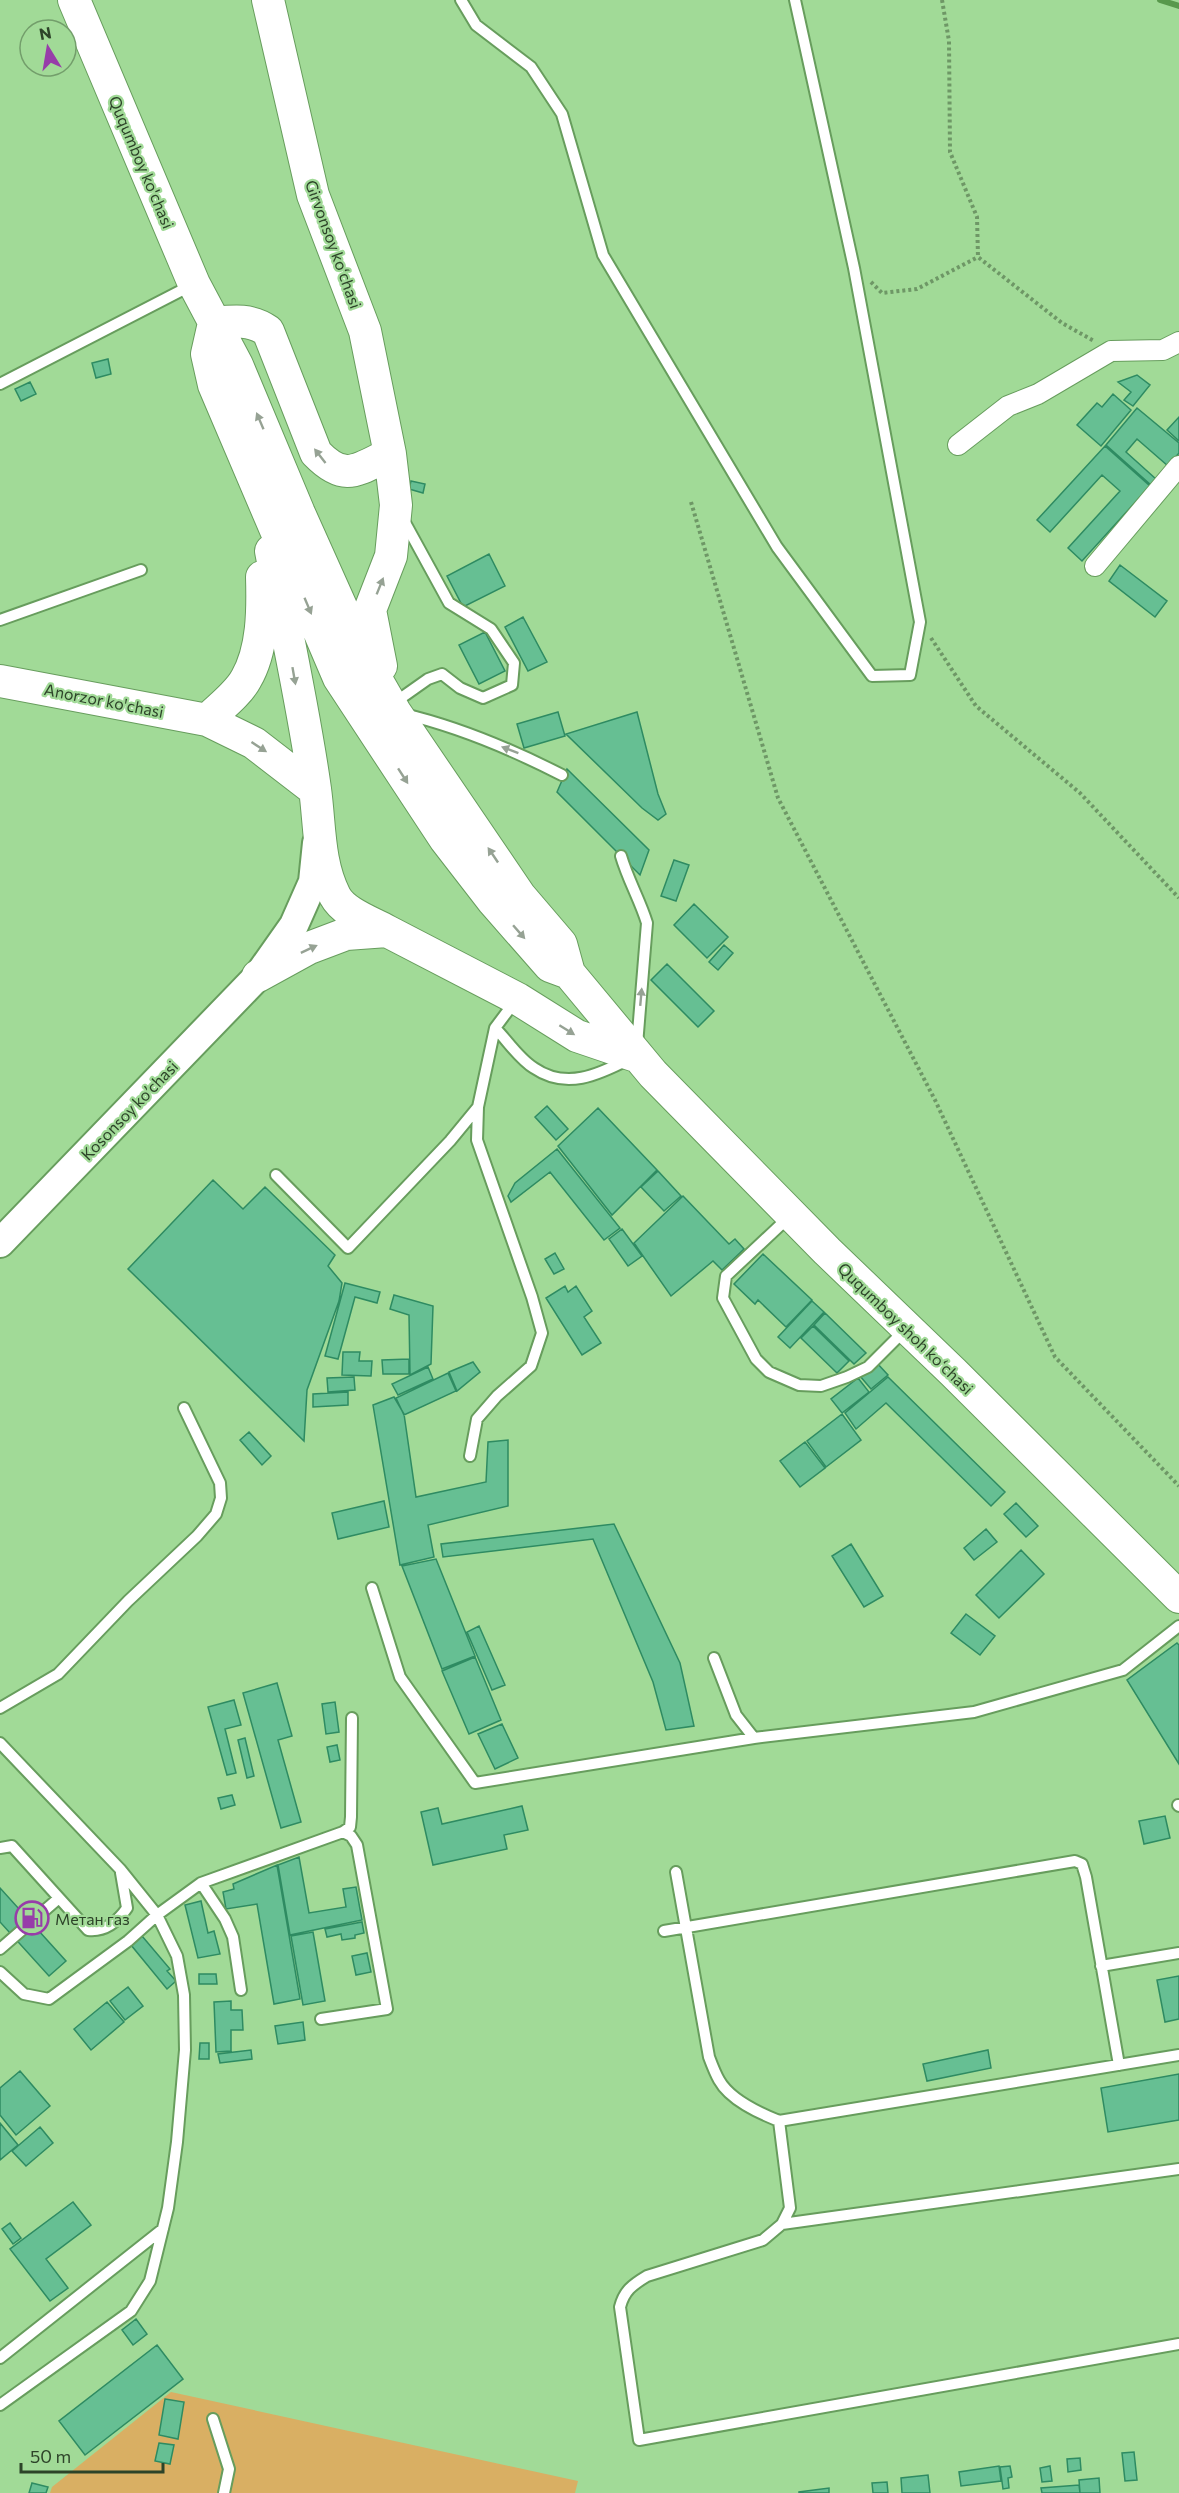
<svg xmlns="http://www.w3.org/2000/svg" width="1179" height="2493" font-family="Commissioner,sans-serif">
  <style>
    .green { fill: #d9af63 }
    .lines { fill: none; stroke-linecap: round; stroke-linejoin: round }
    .stream { stroke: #58984c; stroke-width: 6 }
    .building { fill: #66bf93; stroke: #2e8b62; stroke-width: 1.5 }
    .lane-casing { stroke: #679d5d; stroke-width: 14 }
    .street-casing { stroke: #679d5d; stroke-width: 22 }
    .secondary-casing { stroke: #679d5d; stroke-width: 32 }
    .primary-casing { stroke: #679d5d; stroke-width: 34 }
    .path { stroke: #6e9766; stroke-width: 4; stroke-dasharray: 3 3; stroke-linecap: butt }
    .lane { stroke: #fff; stroke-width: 10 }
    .street { stroke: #fff; stroke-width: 20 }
    .secondary { stroke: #fff; stroke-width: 28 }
    .primary { stroke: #fff; stroke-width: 32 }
    .oneway { fill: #96a294 }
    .labels { text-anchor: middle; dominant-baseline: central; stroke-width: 4.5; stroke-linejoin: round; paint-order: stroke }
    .street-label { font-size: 16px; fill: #2d4429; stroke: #a1da97 }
    .poi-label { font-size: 16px; fill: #2d4429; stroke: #a1da97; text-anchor: start }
  </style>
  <rect width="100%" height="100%" fill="#a1da97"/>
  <!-- green -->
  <path class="green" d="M171,2392L578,2481L575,2493H50L52,2487Z"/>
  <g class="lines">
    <!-- stream -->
    <path class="stream" d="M1160,0L1179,6"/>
  </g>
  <!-- building -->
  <path class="building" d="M108,359L111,374L96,378L92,363Z
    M1137,375L1150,385L1133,406L1124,400L1131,392L1118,382Z
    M30,382L36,394L21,401L15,389Z
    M1113,394L1131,410L1101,446L1077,425L1097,403L1102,407Z
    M1137,408L1179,443V453L1168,466L1137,439L1126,452L1156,479L1151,485L1106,445Z
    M1179,417V441L1167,430Z
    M1105,446L1150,486L1082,561L1068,548L1120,491L1102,475L1050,532L1037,520Z
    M411,481L425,484L423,493L409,489Z
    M489,554L505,586L463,607L447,576Z
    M1120,565L1167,601L1155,617L1109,581Z
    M523,617L547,662L528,671L505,627Z
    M485,632L505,671L479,684L459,645Z
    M558,712L565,736L524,748L517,724Z
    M637,712L658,794L666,814L658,820L642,808L566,734Z
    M567,769L649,850L640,875L557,792Z
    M674,860L689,865L676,901L661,896Z
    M694,904L728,937L707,958L674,925Z
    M724,945L733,953L718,970L709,962Z
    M667,964L714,1011L698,1027L651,980Z
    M547,1106L568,1129L556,1140L535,1117Z
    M598,1108L657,1170L612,1215L558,1146Z
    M557,1149L620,1228L604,1240L550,1172L511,1202L508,1196L515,1183Z
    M658,1171L681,1196L664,1211L641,1187Z
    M213,1180L243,1209L265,1187L335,1255L328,1266L342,1283L339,1301L307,1390L304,1441L128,1269Z
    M683,1196L729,1244L735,1239L744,1249L722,1270L713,1261L671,1296L634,1243Z
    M622,1229L642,1256L628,1266L609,1239Z
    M555,1253L564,1269L554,1274L545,1259Z
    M763,1254L812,1300L786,1327L758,1300L755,1304L734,1284Z
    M345,1283L380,1292L377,1303L355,1297L338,1359L325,1356Z
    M565,1286L568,1292L576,1286L592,1311L584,1317L601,1343L582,1355L546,1298Z
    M394,1295L433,1306L431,1364L410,1375L409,1315L390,1309Z
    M812,1301L824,1312L790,1348L778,1337Z
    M825,1313L866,1353L854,1364L814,1325Z
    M813,1326L849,1361L837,1373L801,1338Z
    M343,1352H360L359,1361H372L371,1376L342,1375Z
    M409,1359V1374H383L382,1360Z
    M473,1362L480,1372L457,1391L449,1372Z
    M876,1362L888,1375L871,1389L860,1376Z
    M428,1367L433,1379L398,1395L392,1384Z
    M448,1373L456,1391L404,1415L396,1398Z
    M354,1377L355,1390L328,1392L327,1378Z
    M888,1377L1005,1492L991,1506L886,1403L856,1429L845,1413Z
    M858,1378L869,1392L842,1413L831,1399Z
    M348,1392V1405L313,1407V1394Z
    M394,1397L404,1414L416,1497L486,1482L488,1442L508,1440V1506L428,1525L434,1557L400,1565L373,1405Z
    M842,1414L861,1440L826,1467L807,1441Z
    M249,1432L271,1456L262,1465L240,1440Z
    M805,1442L825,1468L800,1487L780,1461Z
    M384,1501L389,1527L338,1539L332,1513Z
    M1016,1503L1038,1526L1026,1537L1004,1514Z
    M614,1524L680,1663L694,1726L666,1730L653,1682L593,1539L443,1557L441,1544Z
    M986,1529L997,1542L974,1560L964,1548Z
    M851,1544L883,1596L864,1607L832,1556Z
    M1021,1550L1044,1574L999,1618L976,1595Z
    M436,1559L475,1656L442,1669L402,1566Z
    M966,1614L995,1636L980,1655L951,1633Z
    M479,1626L505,1685L492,1690L467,1632Z
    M1177,1643L1179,1645V1764L1127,1680Z
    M475,1657L501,1720L469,1734L442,1671Z
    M277,1683L292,1736L278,1740L301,1822L281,1828L243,1693Z
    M234,1700L241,1725L225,1729L236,1773L227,1775L208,1707Z
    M335,1702L339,1732L326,1734L322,1704Z
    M502,1724L518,1758L495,1769L478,1734Z
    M245,1738L254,1776L247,1778L238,1740Z
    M337,1745L340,1760L330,1762L327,1747Z
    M232,1795L235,1805L221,1809L218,1798Z
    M522,1806L528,1830L504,1835L507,1849L433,1865L421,1812L438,1808L442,1824Z
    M1165,1816L1170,1838L1144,1844L1139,1821Z
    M299,1857L309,1913L346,1907L343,1889L356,1887L362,1920L290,1935L278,1865Z
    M277,1865L300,1999L274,2004L257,1904L226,1909L223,1892L234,1889L233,1884Z
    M0,1888L66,1961L49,1976L0,1922Z
    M201,1901L208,1933L214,1931L220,1954L198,1958L185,1905Z
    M362,1922L364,1933L355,1935V1938L342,1940L341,1934L327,1937L325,1929Z
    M313,1932L325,2001L303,2005L291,1936Z
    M142,1936L170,1969L167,1971L176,1981L167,1989L131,1945Z
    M367,1953L371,1972L356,1975L352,1956Z
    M199,1974H216L217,1984H199Z
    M1179,1976V2019L1165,2022L1157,1980Z
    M128,1987L143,2006L125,2020L110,2001Z
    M231,2001V2010H242L243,2030H231V2051L216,2052L214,2002Z
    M107,2002L124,2022L91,2050L74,2029Z
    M303,2022L305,2040L278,2044L275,2026Z
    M200,2043H209V2059H199Z
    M251,2050L252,2059L220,2063L218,2054Z
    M988,2050L991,2068L927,2081L923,2064Z
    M20,2071L50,2106L16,2135L0,2115V2088Z
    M1179,2074V2120L1108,2132L1101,2088Z
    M0,2123L18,2145L0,2160Z
    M40,2127L53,2143L26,2166L12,2151Z
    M73,2202L91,2225L46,2259L68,2288L50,2301L10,2249Z
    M10,2223L21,2238L13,2244L2,2229Z
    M136,2319L147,2334L133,2345L122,2330Z
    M157,2345L183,2379L85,2455L59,2421Z
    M165,2399L184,2402L178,2439L159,2435Z
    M159,2443L174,2445L170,2464L155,2461Z
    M1134,2452L1137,2480L1125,2481L1122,2453Z
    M1080,2458L1081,2470L1068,2472L1067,2459Z
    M999,2466L1001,2481L961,2486L959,2472Z
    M1010,2466L1012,2477L1008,2478L1009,2488L1003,2489L1000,2467Z
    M1050,2466L1052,2481L1042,2482L1040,2468Z
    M928,2475L930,2493H902L901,2478Z
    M1099,2478L1100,2493H1080L1079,2480Z
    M887,2482L888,2493H873L872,2483Z
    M32,2483L48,2487L46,2493H29Z
    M1079,2485L1080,2493H1042L1041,2488Z
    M829,2488V2493H799V2492Z"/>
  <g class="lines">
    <defs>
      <path id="lane" d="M461,0L476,25L531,67L562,114L603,255L777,547L872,676L910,675L920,622L854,268L795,0
        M0,384L192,285
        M0,620L141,570
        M394,703L428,679L442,674L460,688L483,698L512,685L514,663L491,629L449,603L403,519
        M404,714C459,727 511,749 562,775
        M621,856C628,880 640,900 647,923L637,1045
        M495,1028C507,1040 519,1059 534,1068C566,1090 598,1075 629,1059
        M276,1175L348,1248L450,1141L478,1107
        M789,1217L726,1276L723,1298L756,1359L769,1372L799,1385L821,1386L847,1377L868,1367L905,1330
        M470,1456L477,1419L497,1396L531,1366L542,1333L532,1297L477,1140L478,1107L495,1028L516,1000
        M372,1588L400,1677L475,1783L754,1738L974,1712L1123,1670L1179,1626
        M714,1658L736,1715L754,1738
        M0,1708L58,1674L128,1601L197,1536L216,1514L221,1498L220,1483L184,1408
        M0,1743L120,1869L157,1915L177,1956L184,1995L185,2050L177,2142L168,2208L150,2281L131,2311L0,2405
        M1178,1805L1179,1806
        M343,1832L350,1827L351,1817L352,1718
        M0,1848L12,1846L88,1930C106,1932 118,1921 127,1908L121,1873
        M676,1872L709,2057C712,2065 715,2073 719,2080C730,2100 759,2113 779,2121L1179,2055
        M201,1883L225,1919L233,1937L241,1990
        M664,1931L1075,1861L1082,1864L1086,1877L1119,2065
        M0,1949L59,1898
        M1101,1966L1179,1953
        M0,1972L24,1994L49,1999L128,1941L157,1915L201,1883L343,1832L351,1836L357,1845L387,2009L321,2019
        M779,2121L790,2208L782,2224L763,2240L647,2276C632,2285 624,2291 620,2307L639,2440L1179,2344
        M782,2224L1179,2169
        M0,2358L163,2229
        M213,2419L229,2469L224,2493"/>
      <path id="street" d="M958,445L1008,406L1038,394L1111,351L1163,350L1179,342
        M1095,566L1179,466"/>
      <path id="secondary" d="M0,1243L258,976L294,925L313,882L317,843"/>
      <path id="primary" d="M74,0L194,284L237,365L299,513L364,658L395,712L520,896L561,944L569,973L653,1074L827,1251L953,1372L1179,1597
        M268,0L313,195L365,331L390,454L396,505L391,556L370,610L381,666
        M214,323L207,354L214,385L339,678L445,839L493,901L550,966L569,973
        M214,323C234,321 251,319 268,331L316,453C345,483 357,470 390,454
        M271,551C286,630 304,710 315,789C320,825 318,863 335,896C344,913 371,922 387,931
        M0,681L207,720L254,743L315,790
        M207,720C219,708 238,694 246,679C263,650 263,610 262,577
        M258,976L309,948L346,934L387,931L518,999L577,1036L636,1056"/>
    </defs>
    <!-- lane casing -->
    <use href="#lane" class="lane-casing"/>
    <!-- street casing -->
    <use href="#street" class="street-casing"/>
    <!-- secondary casing -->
    <use href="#secondary" class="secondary-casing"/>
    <!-- primary casing -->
    <use href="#primary" class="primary-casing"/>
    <!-- path -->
    <path class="path" d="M942,0L949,41L950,152L977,217L978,257L1062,323L1094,341
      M871,282L882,293L917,289L978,257
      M691,502L778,798L935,1100L1055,1357L1179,1486
      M931,638L976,706L1080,793L1179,898"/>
    <!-- lane -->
    <use href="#lane" class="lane"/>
    <!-- street -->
    <use href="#street" class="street"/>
    <!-- secondary -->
    <use href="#secondary" class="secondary"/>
    <!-- primary -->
    <use href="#primary" class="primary"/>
  </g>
  <!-- one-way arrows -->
  <defs><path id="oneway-solid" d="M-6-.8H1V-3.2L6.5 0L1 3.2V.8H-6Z" transform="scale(1.5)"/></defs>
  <g class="oneway">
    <use href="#oneway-solid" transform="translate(260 421) rotate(-113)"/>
    <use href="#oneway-solid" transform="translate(320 456) rotate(-128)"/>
    <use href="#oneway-solid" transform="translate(380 586) rotate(-68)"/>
    <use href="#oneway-solid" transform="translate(308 606) rotate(67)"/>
    <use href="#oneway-solid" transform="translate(294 676) rotate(80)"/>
    <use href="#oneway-solid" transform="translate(259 747) rotate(33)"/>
    <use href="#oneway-solid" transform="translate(510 750) rotate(-159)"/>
    <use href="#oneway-solid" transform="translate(403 776) rotate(57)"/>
    <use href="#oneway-solid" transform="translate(493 855) rotate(-124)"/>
    <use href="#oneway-solid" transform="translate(519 932) rotate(49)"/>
    <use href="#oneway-solid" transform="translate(309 949) rotate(-25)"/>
    <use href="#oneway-solid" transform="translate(641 997) rotate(-85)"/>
    <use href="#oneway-solid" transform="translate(567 1030) rotate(32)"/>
  </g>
  <!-- icons -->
  <defs>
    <symbol id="fuel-ring" viewBox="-11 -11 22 22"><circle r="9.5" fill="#a1da97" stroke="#973da9" stroke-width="1.5"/><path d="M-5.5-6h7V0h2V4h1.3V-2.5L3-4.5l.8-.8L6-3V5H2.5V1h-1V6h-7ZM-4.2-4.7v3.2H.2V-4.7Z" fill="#973da9"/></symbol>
  </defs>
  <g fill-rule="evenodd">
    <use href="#fuel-ring" x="13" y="1899" width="38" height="38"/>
  </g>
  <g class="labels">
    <!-- street labels -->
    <g class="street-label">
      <text transform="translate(142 162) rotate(67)">Ququmboy ko'chasi</text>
      <text transform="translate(334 244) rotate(70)">Girvonsoy koʻchasi</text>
      <text transform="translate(104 700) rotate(11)">Anorzor ko'chasi</text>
      <text transform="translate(129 1110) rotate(-46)">Kosonsoy ko’chasi</text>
      <text transform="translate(906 1328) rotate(44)">Ququmboy shoh koʻchasi</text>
    </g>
    <!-- poi labels -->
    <g class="poi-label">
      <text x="55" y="1918">Метан газ</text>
    </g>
  </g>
  <!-- north arrow -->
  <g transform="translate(48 48) rotate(349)"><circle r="28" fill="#a1da97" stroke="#739e6b" stroke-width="1.5"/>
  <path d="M0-4.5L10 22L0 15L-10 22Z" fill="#973da9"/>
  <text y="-9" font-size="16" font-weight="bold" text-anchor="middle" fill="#2d4429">N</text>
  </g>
  <!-- scale -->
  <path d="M21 2463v9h142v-9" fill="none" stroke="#2d4429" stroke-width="3"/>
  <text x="30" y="2463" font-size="18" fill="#2d4429" stroke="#a1da97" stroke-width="4.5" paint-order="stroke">50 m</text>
</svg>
